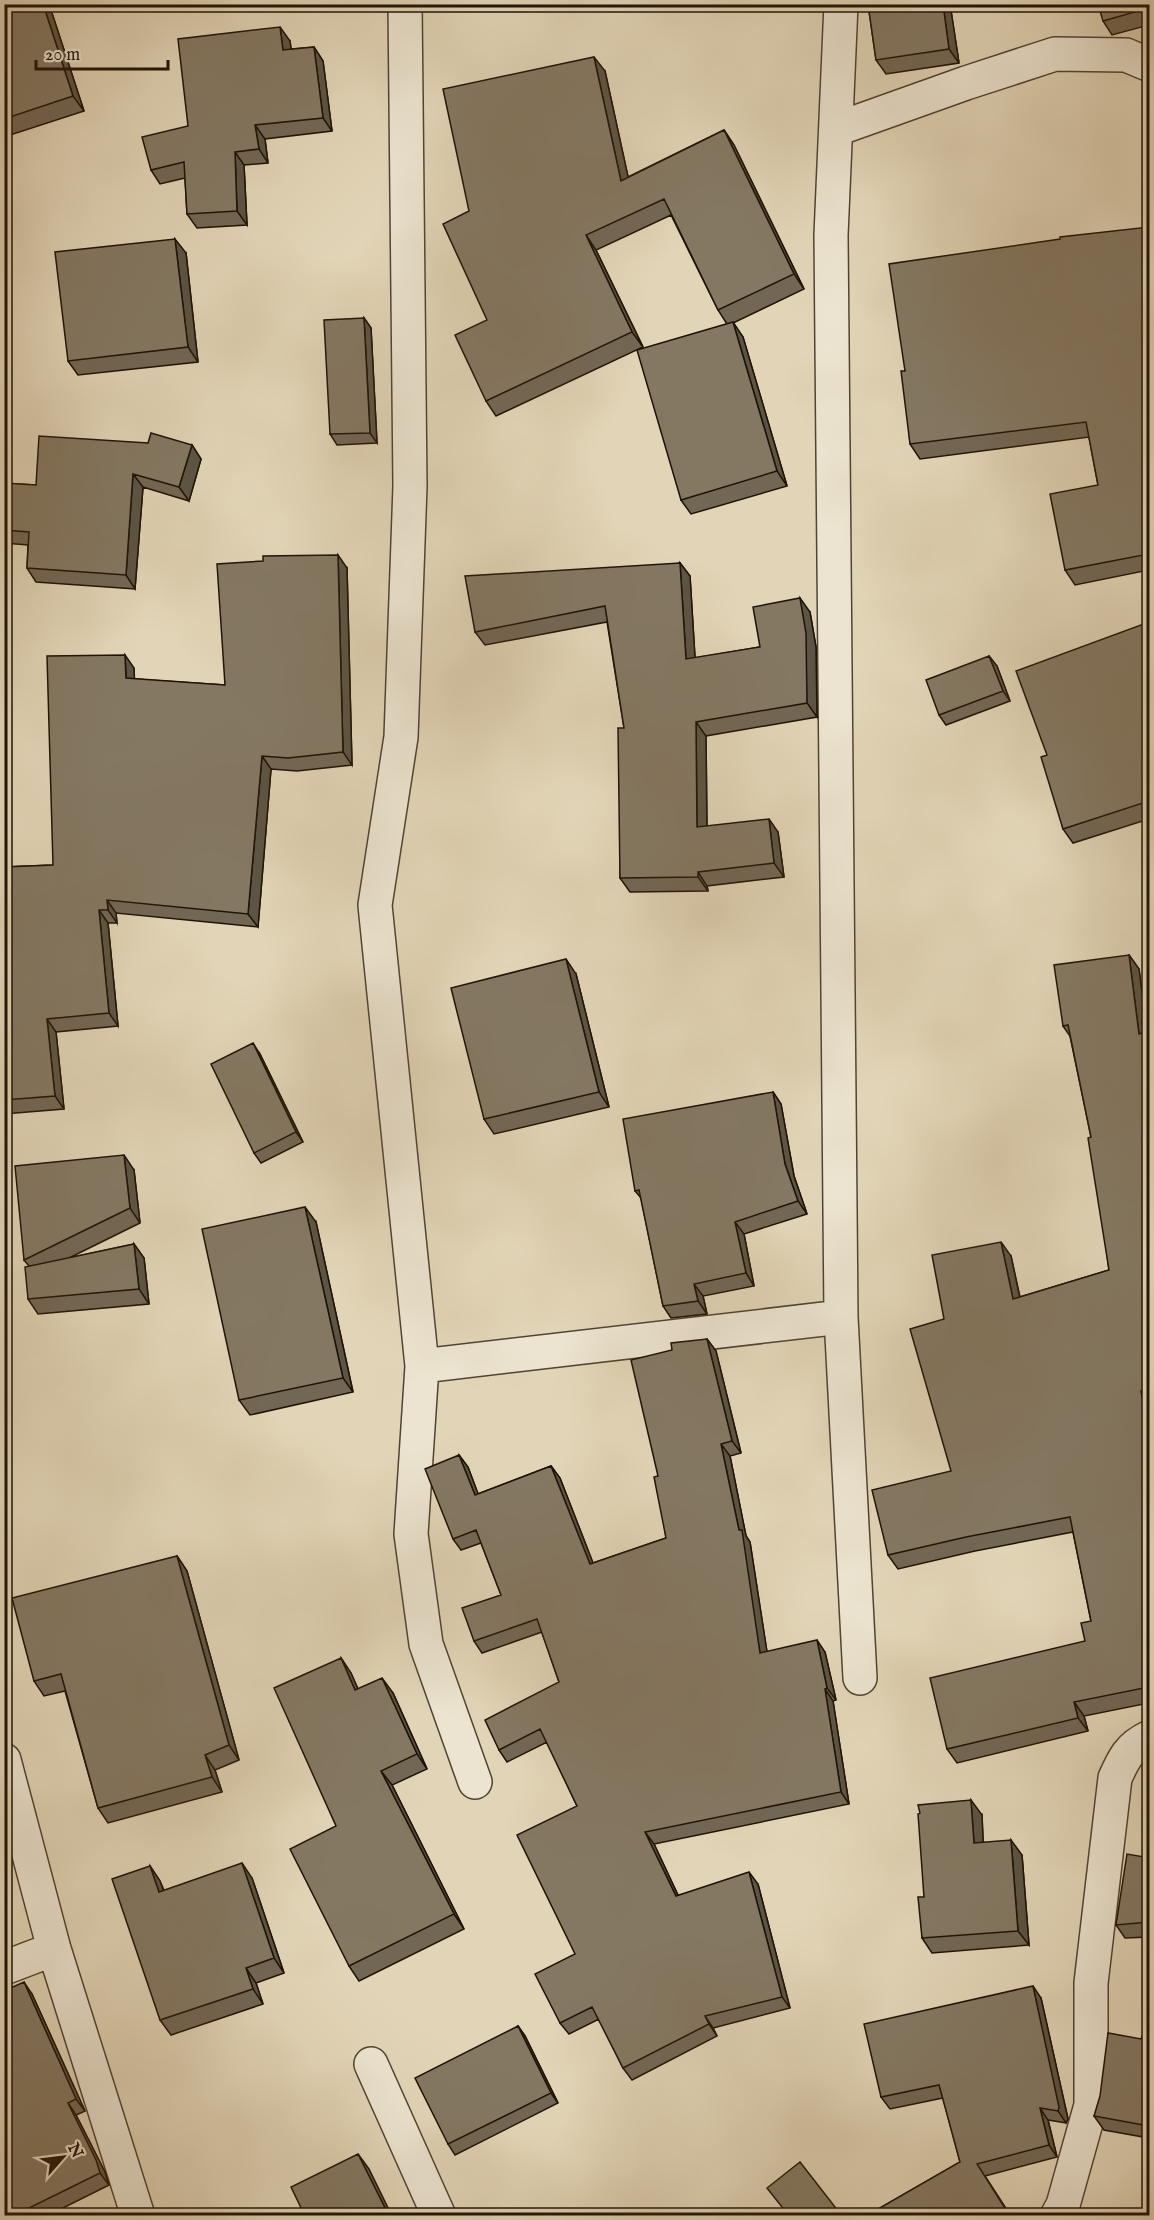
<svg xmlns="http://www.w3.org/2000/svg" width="1154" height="2220" font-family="'IM FELL English',serif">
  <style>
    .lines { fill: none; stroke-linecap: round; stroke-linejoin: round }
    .minor-casing { stroke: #504433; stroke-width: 36 }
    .minor { stroke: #ece4d0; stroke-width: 33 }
    .wall { fill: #726755; stroke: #1f1307; stroke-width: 1.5 }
    .shaded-wall { fill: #5c5445; stroke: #1f1307; stroke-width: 1.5 }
    .building { fill: #847863; stroke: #1f1307; stroke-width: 1.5 }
  </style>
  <rect width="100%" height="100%" fill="#e2d5b7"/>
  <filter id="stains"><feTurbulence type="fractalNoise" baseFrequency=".00333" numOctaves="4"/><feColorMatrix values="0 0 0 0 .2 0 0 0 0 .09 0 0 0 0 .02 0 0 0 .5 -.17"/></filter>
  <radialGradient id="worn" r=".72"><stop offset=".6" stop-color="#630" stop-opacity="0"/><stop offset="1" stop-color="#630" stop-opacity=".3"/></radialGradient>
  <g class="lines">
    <defs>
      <path id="minor" d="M405,4L410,486L401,737L375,905L422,1366L411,1534L426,1644L475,1782
        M841,4L831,235L841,1317L860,1678
        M837,129L966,83L1055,54L1126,55L1150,65
        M422,1366L841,1317
        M4,1760L54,1949L138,2216
        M4,1968L54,1949
        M371,2064L439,2216
        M1057,2216L1063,2205L1091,2105V1983L1115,1778C1124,1758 1129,1747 1150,1737"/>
    </defs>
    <!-- minor casing -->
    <use href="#minor" class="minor-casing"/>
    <!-- minor -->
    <use href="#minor" class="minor"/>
  </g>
  <!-- wall -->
  <path class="wall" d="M4,4H49L84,111L4,137Z
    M868,4H950L959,63L886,74L876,60Z
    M1149,4V25L1112,35L1103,21Z
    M290,41L291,49L314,47L323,61L332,131L265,139L268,163L244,165L247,225L197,228L187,214L185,178L160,184L151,170L188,126Z
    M605,71L628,177L724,130L734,145L804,289L733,323L743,337L787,486L691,514L681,500L727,324L718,310L671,215L596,250L643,347L496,416L486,401L487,320L469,211Z
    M1149,227V570L1075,585L1065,570L1098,485L1089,437L920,459L910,444L905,371Z
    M186,253L198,362L78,375L68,361Z
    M364,318L371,328L377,443L337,445L330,434Z
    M148,443L192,445L201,459L189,501L143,487L135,589L36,582L27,568L28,545L4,543V483L36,485Z
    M680,563L690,576L695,658L760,647L810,612L816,647L817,717L706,736L707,826L778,832L784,877L707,886L708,891L630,892L620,878L624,728L607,622L485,645L475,632Z
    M347,568L352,765L297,771L271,769L258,927L116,913L117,923H108L118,1026L56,1032L64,1109L4,1114V867L53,865L134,668V679L225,685Z
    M1149,622V819L1073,843L1063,829L1047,755Z
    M989,656L997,666L1010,701L946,725L939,715Z
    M1129,955L1139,969L1147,1032L1149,1031V1703L1084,1716L1088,1731L957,1763L947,1749L1085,1641L1091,1621L1073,1532L975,1551L898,1569L888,1555L951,1471L944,1319L1011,1256L1020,1297L1109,1270L1091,1137L1070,1036L1063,1026Z
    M576,974L609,1107L494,1134L484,1119Z
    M260,1054L303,1142L261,1163L254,1153Z
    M773,1092L781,1104L794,1176L807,1214L744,1234L754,1286L703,1296L707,1314L671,1318L663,1306L641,1198L635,1191Z
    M134,1170L140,1223L69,1258L134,1244L144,1258L149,1304L38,1314L28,1299L29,1266L24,1260Z
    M316,1222L353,1392L250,1415L239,1400Z
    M707,1339L716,1351L741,1453L730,1456L746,1536L750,1542L767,1652H825L836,1700L833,1701L849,1804L654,1844L678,1895L758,1884L790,2008L713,2028L717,2036L632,2080L623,2068L599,2019L569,2034L560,2023L575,1954L577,1806L547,1742L507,1762L499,1750L559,1682L542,1632L482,1653L474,1641L501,1595L481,1543L461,1550L453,1539L459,1455L468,1467L478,1494L551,1466L560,1478L593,1563L666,1538L658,1476L672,1350Z
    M177,1556L187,1571L239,1760L215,1770L222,1792L108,1823L98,1808L65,1691L44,1696L34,1681Z
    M341,1658L351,1673L358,1689L393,1693L427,1769L392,1785L464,1929L359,1981L349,1966L336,1826Z
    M982,1815L983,1842L1022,1855L1029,1945L932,1953L922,1938L924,1897Z
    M1149,1833V1937L1125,1938L1116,1925L1144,1857Z
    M150,1866L160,1881L164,1890L252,1878L284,1973L256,1983L263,2004L171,2035L160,2020Z
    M32,1994L85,2111L76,2115L105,2172L109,2185L47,2216H4Z
    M1041,1998L1068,2119L1066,2123L1048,2120L1057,2157L985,2176L1011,2216H866L960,2162L943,2098L890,2109L881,2097Z
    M1149,2022V2138L1104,2130L1094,2116L1141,2039Z
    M518,2026L525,2036L558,2103L455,2155L448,2144Z"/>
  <!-- shaded-wall -->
  <path class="shaded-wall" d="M43,4H49L84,111L73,96Z
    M943,4H950L959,63L949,49Z
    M280,27L290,41L293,64L283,50Z
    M314,47L323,61L332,131L323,118Z
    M594,57L605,71L632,195L621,181Z
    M255,125L265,139L268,163L259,149Z
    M724,130L734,145L804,289L794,274Z
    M235,152L244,165L247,225L237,211Z
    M586,235L596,250L643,347L632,332Z
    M175,239L186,253L198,362L188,347Z
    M364,318L371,328L377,443L370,433Z
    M733,322L743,337L787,486L777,471Z
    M192,445L201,459L189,501L179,487Z
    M133,474L143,487L135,589L126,575Z
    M338,555L347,568L352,765L343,752Z
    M680,563L690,576L696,673L686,659Z
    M800,598L810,612L816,647L817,717L807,703Z
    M125,655L134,668L135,691L126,678Z
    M989,656L997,666L1010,701L1003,691Z
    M696,722L706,736L707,841L697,827Z
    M262,756L271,769L258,927L248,914Z
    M769,819L778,832L784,877L774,863Z
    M698,872L707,886L708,891L698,877Z
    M107,900L116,913L117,923L108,910Z
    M99,910L108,923L118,1026L109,1013Z
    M1129,955L1139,969L1149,1047L1139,1034Z
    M566,959L576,974L609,1107L599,1092Z
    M47,1019L56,1032L64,1109L55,1096Z
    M253,1043L260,1054L303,1142L296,1132Z
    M773,1092L781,1104L794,1176L807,1214L798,1201L785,1164Z
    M124,1155L134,1170L140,1223L130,1208Z
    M305,1207L316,1222L353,1392L343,1378Z
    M735,1222L744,1234L754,1286L746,1273Z
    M1001,1242L1011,1256L1023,1313L1013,1299Z
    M134,1244L144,1258L149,1304L139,1289Z
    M694,1284L703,1296L707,1314L698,1301Z
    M707,1339L716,1351L741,1453L732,1441Z
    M1141,1391L1149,1404V1434Z
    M721,1444L730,1456L746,1536L750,1542L769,1665L760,1653L739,1530Z
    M459,1455L468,1467L483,1507L475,1495Z
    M551,1466L560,1478L598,1576L590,1564Z
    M177,1556L187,1571L239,1760L229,1745Z
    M817,1640L825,1652L836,1700L827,1688Z
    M341,1658L351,1673L365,1705L355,1690Z
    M382,1678L393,1693L427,1769L417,1754Z
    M825,1689L833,1701L849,1804L841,1792Z
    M1074,1702L1084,1716L1088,1731L1078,1718Z
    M205,1755L215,1770L222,1792L212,1777Z
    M381,1771L392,1785L464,1929L454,1914Z
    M971,1800L982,1815L984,1858L974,1843Z
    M645,1832L654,1844L684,1908L676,1896Z
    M1011,1840L1022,1855L1029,1945L1018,1931Z
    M242,1863L252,1878L284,1973L274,1958Z
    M150,1866L160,1881L169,1906L159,1892Z
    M749,1872L758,1884L790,2008L782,1997Z
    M246,1968L256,1983L263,2004L253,1989Z
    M24,1982L32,1994L85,2111L76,2099Z
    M1033,1986L1041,1998L1068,2119L1066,2123L1058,2111Z
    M705,2016L713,2028L717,2036L709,2024Z
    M518,2026L525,2036L558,2103L551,2093Z
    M68,2103L76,2115L105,2172L109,2185L100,2173Z
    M1040,2108L1048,2120L1057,2157L1049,2145Z
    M358,2154L369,2169L392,2216H389Z"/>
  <!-- building -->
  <path class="building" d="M4,4H43L73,96L4,119Z
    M868,4H943L949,49L876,60Z
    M1098,4H1149V8L1103,21Z
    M280,27L283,50L314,47L323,118L255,125L259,149L235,152L237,211L187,214L184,162L151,170L142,137L188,126L178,39Z
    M594,57L621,181L724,130L794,274L718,310L664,199L586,235L632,332L486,401L455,335L487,320L443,224L469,211L443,89Z
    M1149,227V554L1065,570L1050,494L1098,485L1086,422L910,444L901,371H905L889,264L1060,239V237Z
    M175,239L188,347L68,361L55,252Z
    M364,318L370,433L330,434L324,320Z
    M733,322L777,471L681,500L637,350Z
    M151,433L192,445L179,487L133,474L126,575L27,568L29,532L4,530V483L36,485L39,436L148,443Z
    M338,555L343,752L288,758L262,756L248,914L107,900L108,910H99L109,1013L47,1019L55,1096L4,1100V867L53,865L47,656L125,655L126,678L225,685L217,564L263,561V556Z
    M680,563L686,659L760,647L753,607L800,598L806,633L807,703L696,722L697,827L769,819L774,863L698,872V877L620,878L618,728H624L605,606L475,632L465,576Z
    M1149,622V801L1063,829L1041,757L1047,755L1016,671Z
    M989,656L1003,691L939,715L926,680Z
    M1129,955L1139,1034L1149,1031V1389L1141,1391L1149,1434V1687L1074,1702L1078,1718L947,1749L930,1678L1085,1641L1081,1623L1091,1621L1070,1517L966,1537L888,1555L872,1490L951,1471L910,1329L944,1319L932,1255L1001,1242L1013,1299L1109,1270L1088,1138L1091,1137L1068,1025L1063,1026L1054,965Z
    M566,959L599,1092L484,1119L451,988Z
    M253,1043L296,1132L254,1153L211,1064Z
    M773,1092L785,1164L798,1201L735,1222L746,1273L694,1284L698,1301L663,1306L639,1190L635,1191L623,1119Z
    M124,1155L130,1208L24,1260L15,1166Z
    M305,1207L343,1378L239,1400L202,1229Z
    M134,1244L139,1289L28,1299L25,1267Z
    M707,1339L732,1441L721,1444L739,1530H742L760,1653L817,1640L827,1688L825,1689L841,1792L645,1832L676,1896L749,1872L782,1997L705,2016L709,2024L623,2068L592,2007L560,2023L535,1974L575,1954L517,1835L577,1806L540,1729L499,1750L485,1720L559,1682L537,1619L474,1641L462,1608L501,1595L476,1530L453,1539L425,1469L459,1455L475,1495L551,1466L590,1564L666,1538L654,1477L658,1476L631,1360L672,1350L671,1343Z
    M177,1556L229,1745L205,1755L212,1777L98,1808L61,1674L34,1681L12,1598Z
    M341,1658L355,1690L382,1678L417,1754L381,1771L454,1914L349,1966L290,1849L336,1826L274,1688Z
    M971,1800L974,1843L1011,1840L1018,1931L922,1938L918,1897H924L918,1814L920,1813L918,1805Z
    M1149,1833V1922L1116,1925L1127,1854L1144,1857Z
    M242,1863L274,1958L246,1968L253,1989L160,2020L112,1879L150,1866L159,1892Z
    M24,1982L76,2099L68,2103L96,2160L100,2173L25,2210L11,2216H4V1991Z
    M1033,1986L1059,2107L1058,2111L1040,2108L1049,2145L977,2164L1008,2213L1004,2216H866L960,2162L939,2085L881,2097L864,2024Z
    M1149,2022V2126L1094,2116L1100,2096L1108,2033L1141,2039Z
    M518,2026L551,2093L448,2144L415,2078Z
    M358,2154L389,2216H305L291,2187Z
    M800,2162L842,2216H787L782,2207L767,2188Z"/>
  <!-- margin -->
  <rect width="1154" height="2220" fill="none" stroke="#e2d5b7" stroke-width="24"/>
  <rect x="6" y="6" width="1142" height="2208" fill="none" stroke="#1f1307" stroke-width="3"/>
  <rect x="12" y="12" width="1130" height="2196" fill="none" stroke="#1f1307" stroke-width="1.5"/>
  <!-- north arrow -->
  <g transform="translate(63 2157) rotate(62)" stroke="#ece4d0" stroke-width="4.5" paint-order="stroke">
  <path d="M0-4.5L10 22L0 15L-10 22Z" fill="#1f1307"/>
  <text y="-9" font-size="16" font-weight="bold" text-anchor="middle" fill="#1f1307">N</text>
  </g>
  <!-- scale -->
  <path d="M36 60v9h132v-9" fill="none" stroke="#1f1307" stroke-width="3"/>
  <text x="45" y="60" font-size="18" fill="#1f1307" stroke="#ece4d0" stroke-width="4.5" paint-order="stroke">20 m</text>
  <rect width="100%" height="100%" filter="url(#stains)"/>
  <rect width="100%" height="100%" fill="url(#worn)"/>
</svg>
